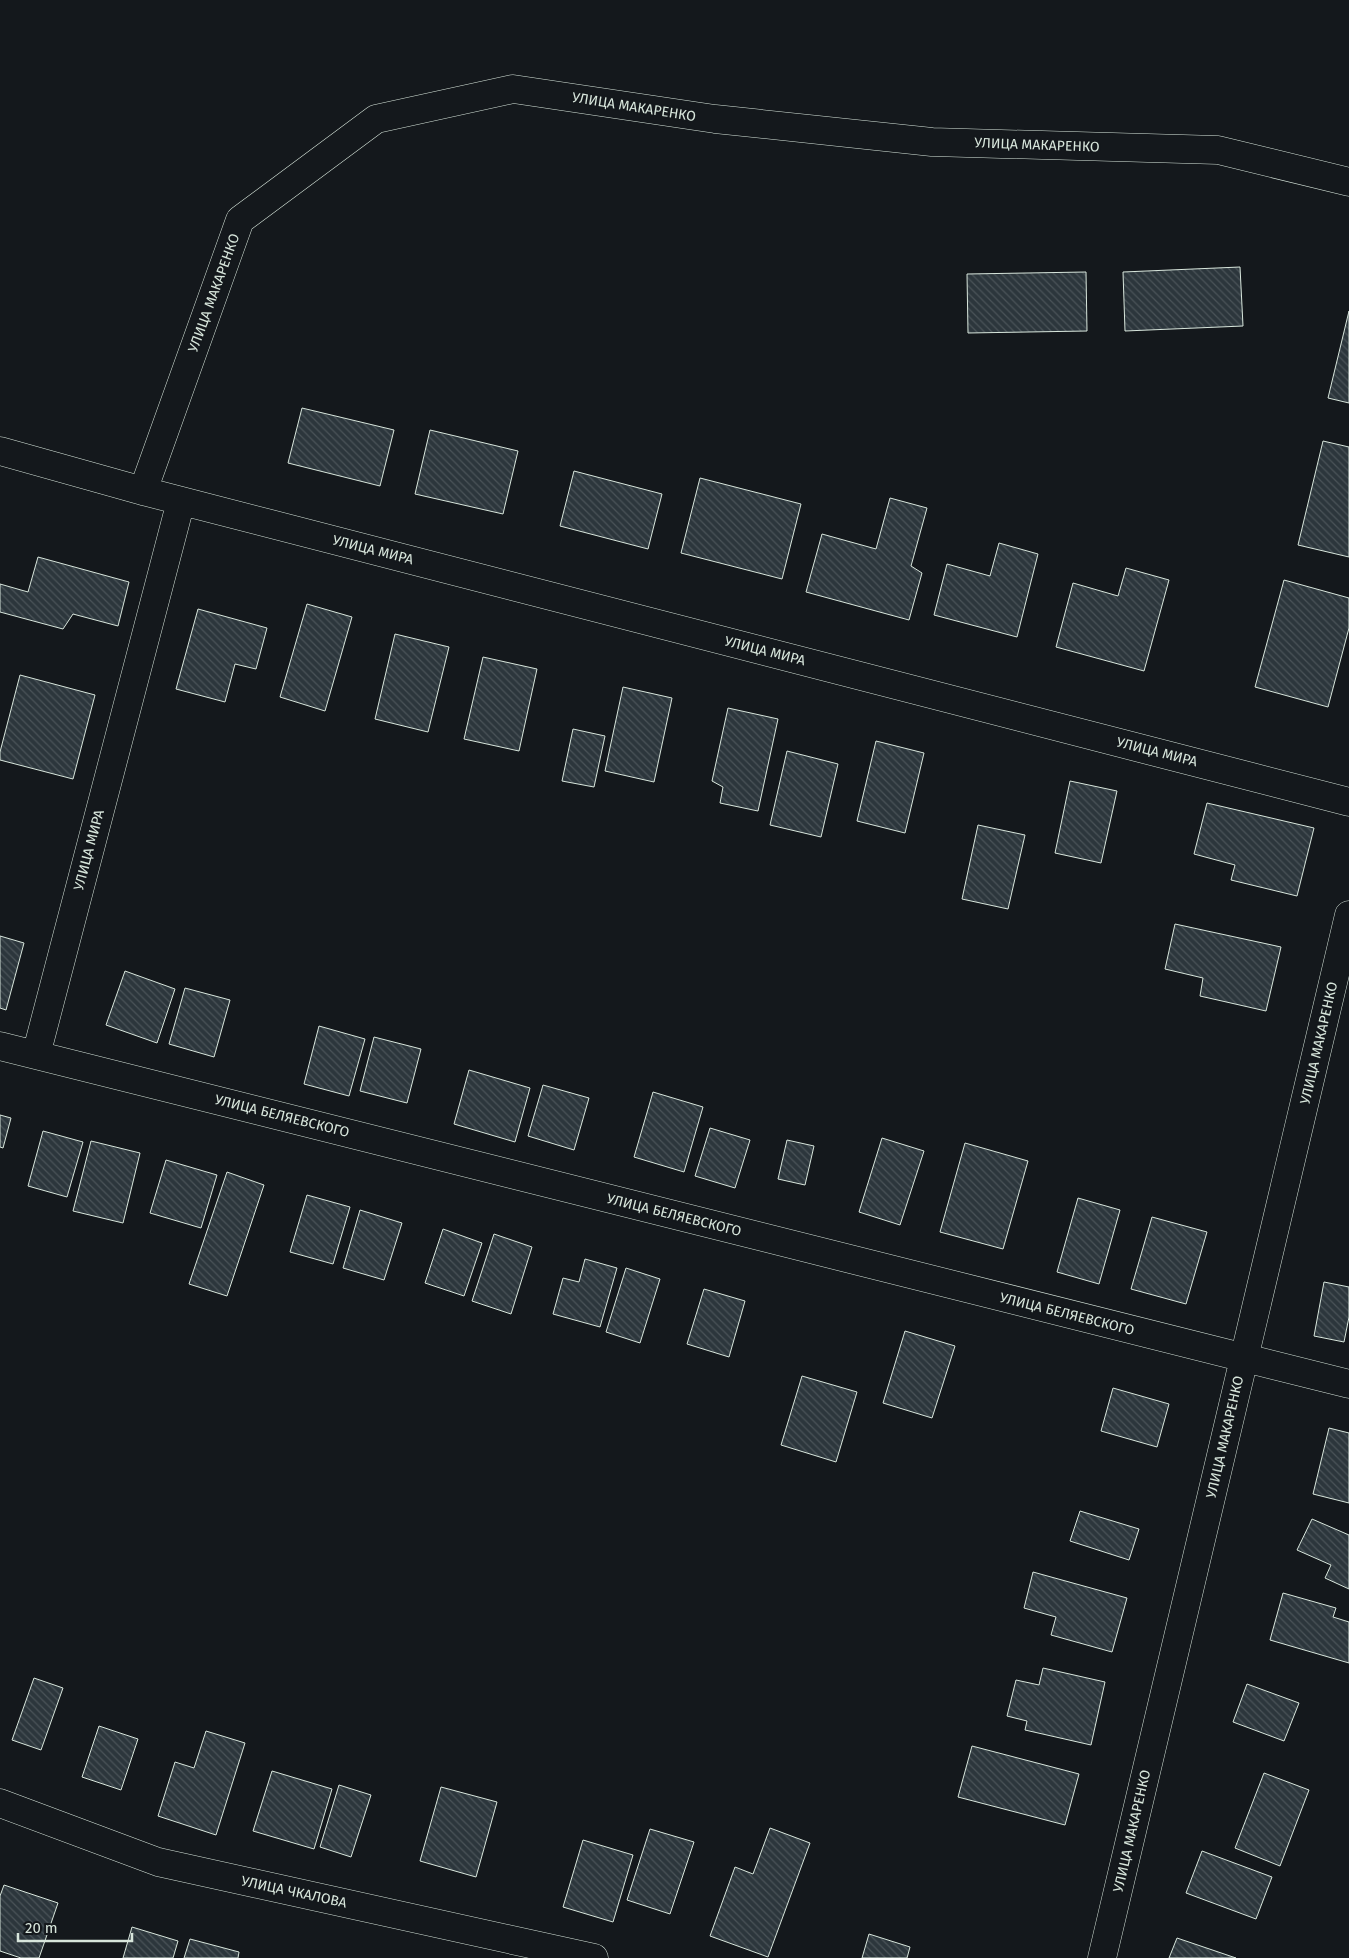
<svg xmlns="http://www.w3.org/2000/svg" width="1349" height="1958" font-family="'Fira Sans',sans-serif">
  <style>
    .building { fill: url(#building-back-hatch); stroke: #d8e6dc }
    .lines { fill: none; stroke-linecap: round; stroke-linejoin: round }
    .minor-casing { stroke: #d8e6dc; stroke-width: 29 }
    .minor { stroke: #14181c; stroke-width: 28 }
    .labels { text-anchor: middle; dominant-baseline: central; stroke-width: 4; stroke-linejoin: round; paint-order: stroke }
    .street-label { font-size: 14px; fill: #d8e6dc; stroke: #14181c }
  </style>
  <defs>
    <pattern id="building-back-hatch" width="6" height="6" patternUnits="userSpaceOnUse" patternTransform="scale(1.25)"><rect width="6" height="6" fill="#2c363c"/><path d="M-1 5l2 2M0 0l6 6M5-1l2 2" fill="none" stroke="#4a5358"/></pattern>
  </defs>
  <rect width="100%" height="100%" fill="#14181c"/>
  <!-- building -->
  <path class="building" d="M1240,267L1243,326L1125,331L1123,272Z
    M1086,272L1087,331L968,333L967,274Z
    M1349,311V403L1328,398Z
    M302,408L394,430L380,486L288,463Z
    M430,430L518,451L503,514L415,494Z
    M1323,441L1349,447V557L1298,545Z
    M574,471L662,494L648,549L560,526Z
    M700,478L801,504L782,579L681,553Z
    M890,498L927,508L911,566L922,573L909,620L806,592L822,534L876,549Z
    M999,543L1038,554L1017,637L934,615L947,564L990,576Z
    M38,557L129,582L118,626L73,614L63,629L0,612V584L28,592Z
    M1126,568L1169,580L1144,671L1056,647L1073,583L1118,596Z
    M1284,580L1349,598V628L1328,707L1255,687Z
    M307,604L352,617L325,711L280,697Z
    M198,609L267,628L256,669L235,664L225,702L176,689Z
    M395,634L449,647L428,732L375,719Z
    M483,657L537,669L519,751L464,739Z
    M20,675L95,695L73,779L0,760V752Z
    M623,687L672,698L654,782L605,771Z
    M728,708L778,719L758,811L720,803L723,787L712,781Z
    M573,729L605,736L594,787L562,781Z
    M876,741L924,753L905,833L857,821Z
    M787,751L838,764L821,837L770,825Z
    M1070,781L1117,791L1101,863L1055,853Z
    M1207,803L1314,828L1297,896L1231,880L1235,865L1194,854Z
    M978,825L1025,835L1008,909L962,899Z
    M1175,924L1281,947L1266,1011L1200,996L1203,978L1165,969Z
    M0,936L24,943L6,1010L0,1008Z
    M125,971L175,989L157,1043L106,1025Z
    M185,988L230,1000L214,1057L169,1044Z
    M319,1026L365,1039L349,1096L304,1084Z
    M374,1037L421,1049L407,1103L360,1091Z
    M469,1070L530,1088L515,1142L454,1124Z
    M543,1085L589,1098L574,1150L528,1136Z
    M653,1092L703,1107L684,1172L634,1157Z
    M0,1115L11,1118L3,1148L0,1147Z
    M710,1128L750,1140L735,1188L695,1176Z
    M43,1131L83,1142L67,1197L28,1186Z
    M882,1138L924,1151L900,1225L859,1212Z
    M787,1140L814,1146L805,1185L778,1179Z
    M91,1141L140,1153L123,1223L73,1211Z
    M965,1143L1028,1161L1003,1249L940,1232Z
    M166,1160L217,1175L201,1228L150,1213Z
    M227,1172L264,1185L227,1296L189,1284Z
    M307,1195L350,1207L333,1264L290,1252Z
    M1078,1198L1120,1210L1099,1284L1057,1272Z
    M360,1210L402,1223L384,1280L343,1268Z
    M1152,1217L1207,1232L1186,1304L1131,1289Z
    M443,1229L482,1243L464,1296L425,1283Z
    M494,1234L532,1247L511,1314L472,1301Z
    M585,1259L617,1268L600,1327L553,1314L563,1278L579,1282Z
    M626,1268L660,1279L640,1343L606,1332Z
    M1324,1282L1349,1287V1317L1344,1342L1314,1336Z
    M704,1289L745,1301L729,1357L687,1344Z
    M905,1331L955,1346L932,1418L883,1403Z
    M802,1376L857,1392L836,1462L781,1445Z
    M1113,1388L1169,1404L1157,1447L1101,1431Z
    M1329,1428L1349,1433V1503L1313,1494Z
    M1080,1511L1139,1529L1129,1560L1070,1541Z
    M1312,1519L1349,1535V1589L1325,1578L1331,1565L1297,1550Z
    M1033,1572L1127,1598L1112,1652L1051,1635L1056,1617L1024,1608Z
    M1283,1593L1336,1608L1333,1617L1349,1622V1663L1270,1640Z
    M1043,1668L1105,1682L1091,1745L1025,1730L1027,1721L1007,1716L1016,1680L1039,1685Z
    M34,1678L63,1688L41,1750L12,1740Z
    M1247,1684L1299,1703L1284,1741L1233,1722Z
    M99,1726L138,1739L121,1790L82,1777Z
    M206,1731L245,1743L216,1835L158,1816L175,1762L194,1768Z
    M972,1746L1079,1774L1065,1825L958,1797Z
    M272,1771L332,1789L314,1849L253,1831Z
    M1264,1773L1309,1790L1280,1866L1235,1848Z
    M339,1785L371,1795L351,1857L320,1847Z
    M441,1787L497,1802L476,1877L420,1861Z
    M770,1828L810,1843L768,1957L710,1936L735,1867L753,1874Z
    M650,1829L694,1842L670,1914L627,1900Z
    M583,1840L633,1855L613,1922L563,1907Z
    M1202,1851L1272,1877L1256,1919L1186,1893Z
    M4,1885L58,1903L39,1958H21L0,1951V1896Z
    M132,1927L178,1941L173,1958H123Z
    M869,1934L910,1947L907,1958H862Z
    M1177,1938L1236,1958H1169Z
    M190,1939L239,1952L238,1958H184Z"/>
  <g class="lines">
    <defs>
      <path id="minor" d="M0,451L143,491L1349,802
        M143,491L240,220L376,119L513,89L715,119L932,142L1218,150L1349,182
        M0,1046L1349,1384
        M36,1055L181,501
        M0,1803L158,1862L594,1958
        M1102,1958L1349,915"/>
    </defs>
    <!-- minor casing -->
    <use href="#minor" class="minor-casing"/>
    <!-- minor -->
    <use href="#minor" class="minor"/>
  </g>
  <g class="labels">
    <!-- street labels -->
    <g class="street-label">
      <text transform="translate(634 107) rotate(9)">УЛИЦА МАКАРЕНКО</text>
      <text transform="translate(1037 145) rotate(2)">УЛИЦА МАКАРЕНКО</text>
      <text transform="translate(214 293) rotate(-70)">УЛИЦА МАКАРЕНКО</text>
      <text transform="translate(373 550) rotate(14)">УЛИЦА МИРА</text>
      <text transform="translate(765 651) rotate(14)">УЛИЦА МИРА</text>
      <text transform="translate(1157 752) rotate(14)">УЛИЦА МИРА</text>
      <text transform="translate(89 850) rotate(-75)">УЛИЦА МИРА</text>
      <text transform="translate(1319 1043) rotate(-77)">УЛИЦА МАКАРЕНКО</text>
      <text transform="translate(282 1116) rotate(14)">УЛИЦА БЕЛЯЕВСКОГО</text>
      <text transform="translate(674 1215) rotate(14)">УЛИЦА БЕЛЯЕВСКОГО</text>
      <text transform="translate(1067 1314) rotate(14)">УЛИЦА БЕЛЯЕВСКОГО</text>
      <text transform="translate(1225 1437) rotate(-77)">УЛИЦА МАКАРЕНКО</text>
      <text transform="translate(1132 1831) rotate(-77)">УЛИЦА МАКАРЕНКО</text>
      <text transform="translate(294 1892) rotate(12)">УЛИЦА ЧКАЛОВА</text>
    </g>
  </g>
  <!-- scale -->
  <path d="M18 1933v8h114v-8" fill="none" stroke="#d8e6dc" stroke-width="2.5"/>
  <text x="25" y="1933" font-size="15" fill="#d8e6dc" stroke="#14181c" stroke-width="4" paint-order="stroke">20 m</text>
</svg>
